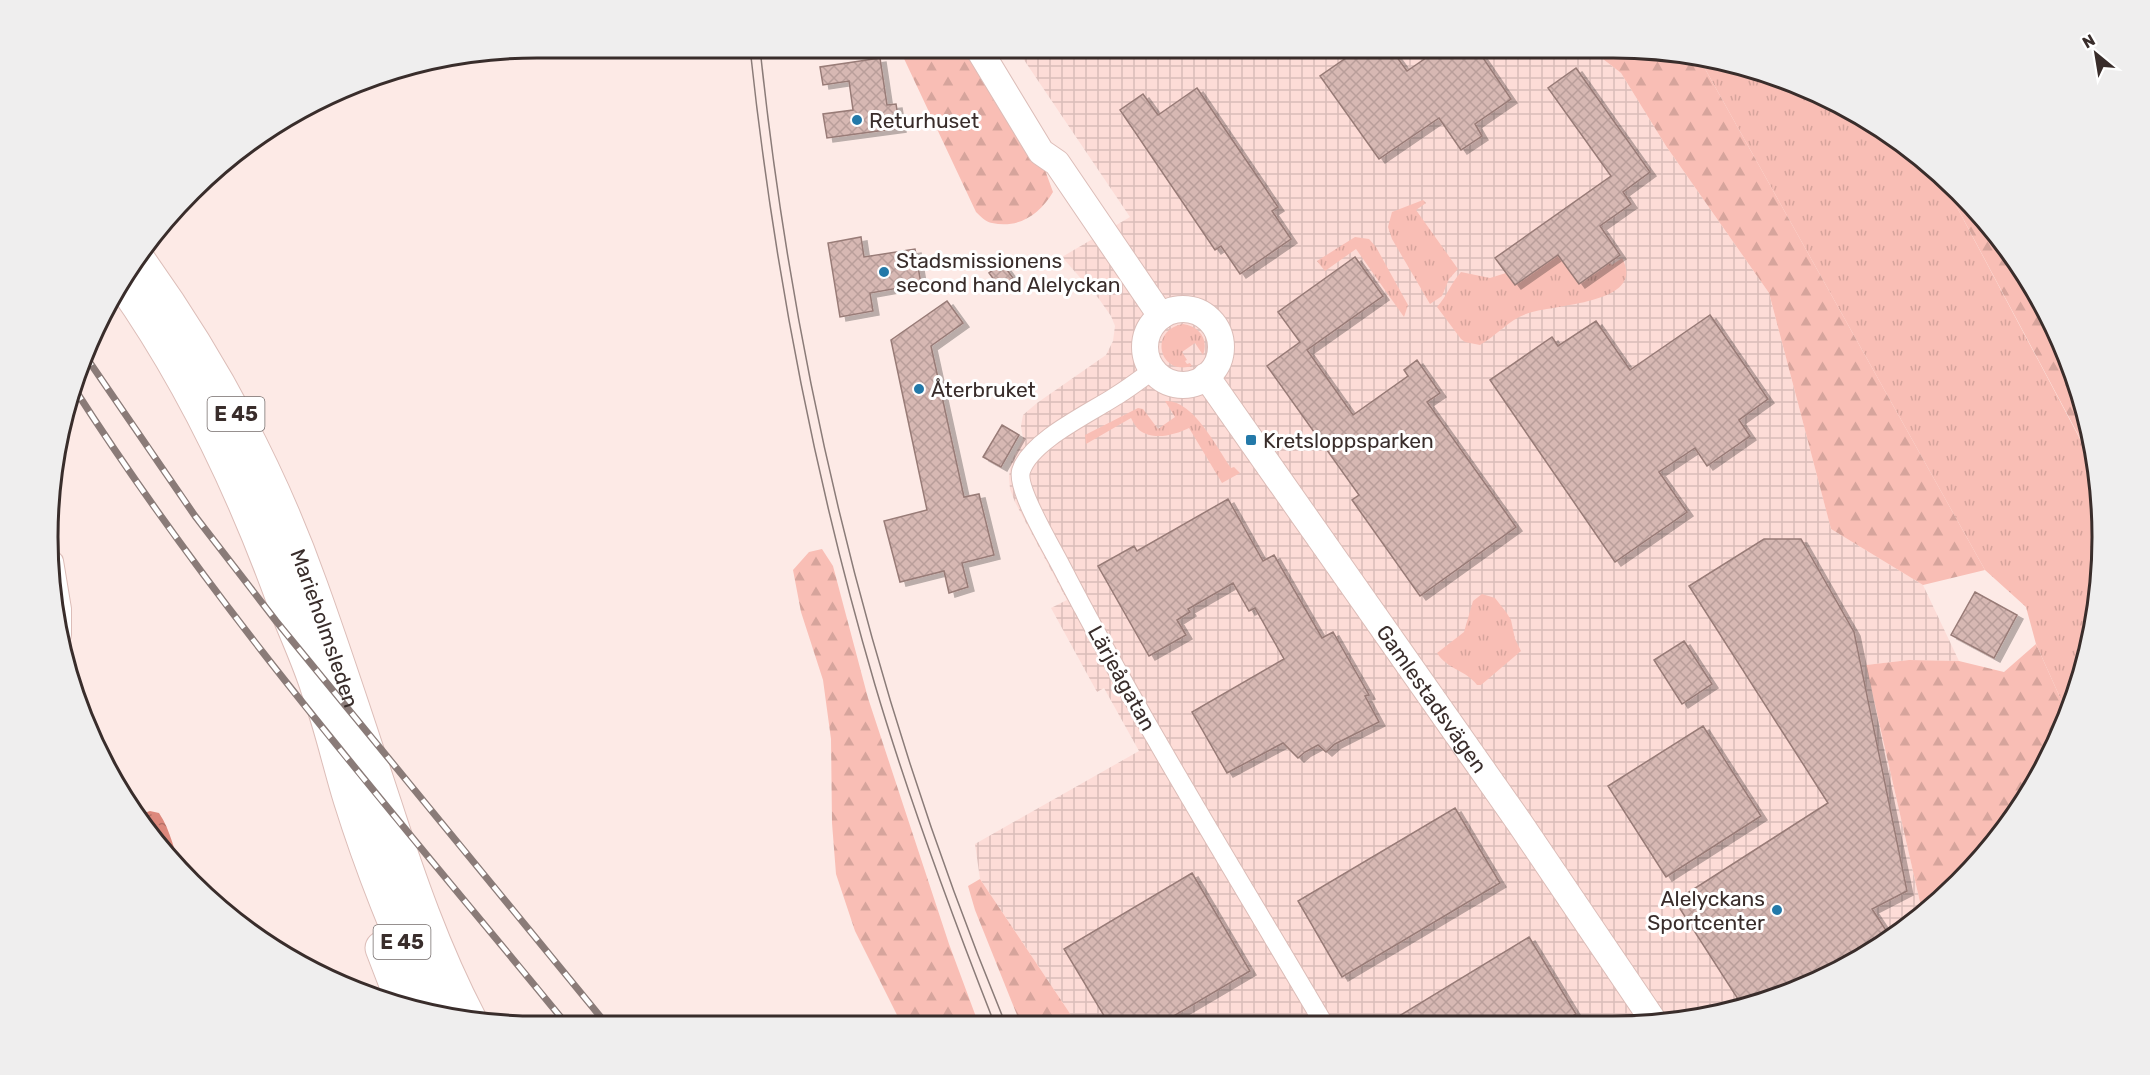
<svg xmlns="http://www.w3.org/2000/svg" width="2150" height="1075" font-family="Rubik,sans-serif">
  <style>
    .industrial { fill: url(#industrial-grid) }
    .grass { fill: url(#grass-tufts) }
    .forest { fill: url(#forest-firs) }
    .water { fill: url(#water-ripples) }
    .building { fill: url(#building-cross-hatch); stroke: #987b77; stroke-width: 1.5; filter: url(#shadow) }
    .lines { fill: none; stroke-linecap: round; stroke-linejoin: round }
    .street-casing { stroke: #dcbdb8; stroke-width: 20 }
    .secondary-casing { stroke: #dcbdb8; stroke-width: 28 }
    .highway-casing { stroke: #dcbdb8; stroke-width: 35 }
    .street { stroke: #fff; stroke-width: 18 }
    .secondary { stroke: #fff; stroke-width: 26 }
    .highway { stroke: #fff; stroke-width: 33 }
    .tram { stroke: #8a7b78; stroke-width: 1.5 }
    .rail-casing { stroke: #8a7b78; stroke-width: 7 }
    .rail { stroke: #fff; stroke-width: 4.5; stroke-dasharray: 14; stroke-linecap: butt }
    .poi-dot { fill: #2379a9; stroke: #fff; stroke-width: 2 }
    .labels { text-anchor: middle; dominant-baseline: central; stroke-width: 6; stroke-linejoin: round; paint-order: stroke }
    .shield { fill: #fff; stroke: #746c6b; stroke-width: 1.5 }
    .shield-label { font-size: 20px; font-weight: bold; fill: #392d2b }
    .poi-label { font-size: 21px; fill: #392d2b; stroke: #fff; text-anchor: start }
    .street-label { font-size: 21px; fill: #392d2b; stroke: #fff }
    .rim { fill: none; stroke: #392d2b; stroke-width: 3 }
  </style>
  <defs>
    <pattern id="industrial-grid" width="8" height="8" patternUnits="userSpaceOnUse" patternTransform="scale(1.5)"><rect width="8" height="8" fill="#fddcd7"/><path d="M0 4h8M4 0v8" fill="none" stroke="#dabdb9"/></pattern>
    <pattern id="grass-tufts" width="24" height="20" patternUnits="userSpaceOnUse" patternTransform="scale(1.5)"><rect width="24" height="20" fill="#f9beb5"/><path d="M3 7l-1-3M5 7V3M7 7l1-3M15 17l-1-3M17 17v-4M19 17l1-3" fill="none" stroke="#d6a49c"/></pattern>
    <pattern id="forest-firs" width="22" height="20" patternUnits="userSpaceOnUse" patternTransform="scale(1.5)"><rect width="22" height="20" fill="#f9beb5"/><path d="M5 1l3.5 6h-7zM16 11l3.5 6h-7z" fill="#d6a49c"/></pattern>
    <pattern id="water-ripples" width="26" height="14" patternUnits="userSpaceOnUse" patternTransform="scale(1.5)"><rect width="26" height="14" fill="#dd887c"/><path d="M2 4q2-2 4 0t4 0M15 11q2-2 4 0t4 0" fill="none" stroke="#b47066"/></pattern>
    <pattern id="building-cross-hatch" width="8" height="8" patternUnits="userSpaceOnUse" patternTransform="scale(1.5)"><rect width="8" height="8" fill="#d7b8b3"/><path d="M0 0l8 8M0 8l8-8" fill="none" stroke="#b99e9a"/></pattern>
    <filter id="shadow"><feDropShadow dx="6" dy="4" stdDeviation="0" flood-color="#0004"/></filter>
  </defs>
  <rect width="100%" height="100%" fill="#fdeae6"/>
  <!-- industrial -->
  <path class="industrial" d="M1016,48L1590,49L1621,73L1666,146L1769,293L1831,529L1923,585L1959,661L1909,660L1866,665L1922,911L1885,944L1770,1001L1676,1023L1077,1024L980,879L975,844L1139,751L1104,688L1097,692L1051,608L1067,600L1015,502L1010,489L1009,477L1011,462L1023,439L1021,426L1023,415L1037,403L1106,355L1113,341L1115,326L1111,316L1099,299L1062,257L1130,217Z"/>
  <!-- grass -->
  <path class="grass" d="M1699,58L1739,65L1829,98L1910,149L1942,179L2098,473L2101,569L2085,664L2067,713L2036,644L2026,607L1985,570Z
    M1423,200L1426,203L1416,210L1458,269L1449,279L1442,296L1430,304L1392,239L1388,227L1392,212Z
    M1355,237L1369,239L1376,247L1408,305L1404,317L1356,249L1325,271L1317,261Z
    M1558,255L1579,284L1610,263L1612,265L1622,258C1648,305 1550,304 1526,314C1509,320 1496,336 1480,345L1465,342L1461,339L1437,307C1447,296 1451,283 1461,272L1490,278L1506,273L1515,285Z
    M1183,324C1199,326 1209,339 1203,355L1195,343L1182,352L1187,360L1185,361L1187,364L1190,363L1192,366C1159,376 1148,330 1183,324Z
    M1165,401C1193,399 1217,448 1231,468L1234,467L1240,473L1222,483L1189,428C1175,435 1153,441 1139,430C1136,427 1133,422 1131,418L1086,444L1085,435L1138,408L1143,409L1158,429L1175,417Z
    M1482,594L1495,598L1506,612L1511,620L1515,639L1521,651L1481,685H1477C1466,670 1448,670 1437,653L1464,632L1473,601Z"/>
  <!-- forest -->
  <path class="forest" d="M899,48H969L1045,170L1053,192C1040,214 1019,229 992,223C986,222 980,216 976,212Z
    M1590,49H1644L1699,58L1985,570L1923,585L1831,529L1769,293L1666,146L1621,73Z
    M1942,179L1980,214L2036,292L2076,380L2097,470Z
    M822,549L833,566L868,698L949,944L979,1025H902L855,931L836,874L832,823L831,739L823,680L801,612L793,570L809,552Z
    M2036,644L2067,713L2052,754L1981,860L1922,911L1866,665L1909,660L1959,661L2004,672Z
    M980,879L1077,1024L1021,1025L975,910L968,886Z"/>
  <!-- water -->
  <path class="water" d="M150,811L159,813C171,830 174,853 183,872L141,814Z"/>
  <!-- building -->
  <path class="building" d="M1359,49H1391L1407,71L1439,49H1477L1511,99L1475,124L1482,136L1461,150L1439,118L1379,159L1320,76Z
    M880,58L887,105L896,104L900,128L827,138L823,114L853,110L849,81L823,85L820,67Z
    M1576,68L1650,172L1623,192L1631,204L1600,226L1620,255L1579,284L1558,255L1515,285L1495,258L1611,176L1548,88Z
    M1197,88L1278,207L1272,211L1291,239L1240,274L1221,246L1215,250L1120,110L1143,94L1158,115Z
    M861,237L864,257L915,249L921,284L870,293L873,311L840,317L828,243Z
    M1355,257L1383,296L1307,350L1353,415L1408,376L1404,370L1417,360L1440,393L1427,402L1516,527L1420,596L1352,500L1359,495L1267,366L1300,342L1278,312Z
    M1002,263L1013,278L1000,288L989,273Z
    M947,301L963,323L931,346L964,497L979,494L994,555L962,563L968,587L949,593L944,571L900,582L884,521L927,510L891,340Z
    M1710,315L1768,399L1739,420L1750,436L1707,466L1695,448L1659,472L1687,512L1615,562L1490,380L1552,337L1558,346L1596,321L1630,370Z
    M1002,425L1019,435L1001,467L983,457Z
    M1228,499L1263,561L1274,555L1322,638L1333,632L1369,695L1365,696L1379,722L1335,744L1326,752L1318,745L1305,752L1298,758L1283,743L1227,773L1192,712L1284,659L1255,608L1249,611L1233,583L1188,609L1190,612L1177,620L1186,635L1149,656L1098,566L1134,546L1137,551Z
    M1764,539H1801L1854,632L1907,891L1872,909L1891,938L1885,944L1770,1001L1743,1007L1675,901L1828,803L1689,586Z
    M1975,592L2017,615L1994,658L1951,635Z
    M1684,641L1712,684L1682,704L1654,660Z
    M1703,726L1761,816L1666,877L1608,786Z
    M1455,808L1500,883L1342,977L1298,901Z
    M1192,873L1250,971L1160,1024H1109L1064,949Z
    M1529,937L1576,1014L1561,1023L1386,1024Z"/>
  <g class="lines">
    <defs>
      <path id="street" d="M1153,370C1141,379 1129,388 1116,396C1090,413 1030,441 1021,471C1016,489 1052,548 1061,566C1142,723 1235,872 1324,1024
        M54,561L62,609V635"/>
      <g id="secondary">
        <path d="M978,48L1041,152L1057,163L1161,316"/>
        <circle cx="1183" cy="347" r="38"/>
        <path id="s1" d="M1206,376L1519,822L1655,1023"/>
      </g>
      <g id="highway">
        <path id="s2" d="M137,258C210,359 269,468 311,586C337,658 361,732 385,805C409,879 434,951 470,1020"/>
        <path d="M122,282C192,381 244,491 285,605C296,634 309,661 318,690C331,726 339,763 350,799C373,873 402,944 435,1014"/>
        <path d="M382,948L405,1008"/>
      </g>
    </defs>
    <!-- street casing -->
    <use href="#street" class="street-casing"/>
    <!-- secondary casing -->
    <use href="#secondary" class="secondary-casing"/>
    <!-- highway casing -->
    <use href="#highway" class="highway-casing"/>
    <!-- street -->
    <use href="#street" class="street"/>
    <!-- secondary -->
    <use href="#secondary" class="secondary"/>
    <!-- highway -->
    <use href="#highway" class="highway"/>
    <!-- tram -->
    <path class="tram" d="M750,48C773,263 814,477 875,685C909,800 951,913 995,1025
      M760,48C795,384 877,713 1006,1025"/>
    <defs>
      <path id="rail" d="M84,354L195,516L276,621L608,1026
        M74,388C219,615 398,818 568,1026"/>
    </defs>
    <!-- rail casing -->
    <use href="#rail" class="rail-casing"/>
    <!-- rail -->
    <use href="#rail" class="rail"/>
  </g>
  <!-- markers -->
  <g class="poi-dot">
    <circle cx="857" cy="120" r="6"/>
    <circle cx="884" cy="272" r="6"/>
    <circle cx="919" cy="389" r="6"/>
    <rect x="1245" y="434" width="12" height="12" rx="3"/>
    <circle cx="1777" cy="910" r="6"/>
  </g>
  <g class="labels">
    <!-- shield labels -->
    <g class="shield">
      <rect x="207.5" y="397" width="57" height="34" rx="4.5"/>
      <rect x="373.5" y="925" width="57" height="34" rx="4.5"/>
    </g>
    <g class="shield-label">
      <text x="236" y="414">E 45</text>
      <text x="402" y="942">E 45</text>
    </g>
    <!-- poi labels -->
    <g class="poi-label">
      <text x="869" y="120">Returhuset</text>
      <text x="896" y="260">Stadsmissionens<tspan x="896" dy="24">second hand Alelyckan</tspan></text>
      <text x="931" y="389">Återbruket</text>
      <text x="1263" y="440">Kretsloppsparken</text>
      <text x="1765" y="898" text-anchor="end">Alelyckans<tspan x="1765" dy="24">Sportcenter</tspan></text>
    </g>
    <!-- street labels -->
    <g class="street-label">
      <text stroke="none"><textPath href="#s2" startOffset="417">Marieholmsleden</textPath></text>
      <text transform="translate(1122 678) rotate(61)">Lärjeågatan</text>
      <text stroke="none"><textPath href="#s1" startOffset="394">Gamlestadsvägen</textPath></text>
    </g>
  </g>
  <!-- crop -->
  <path d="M0 0H2150V1075H0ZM537 58H1613A479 479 0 0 1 2092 537V537A479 479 0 0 1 1613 1016H537A479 479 0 0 1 58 537V537A479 479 0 0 1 537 58Z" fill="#efeeee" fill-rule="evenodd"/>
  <path class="rim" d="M537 58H1613A479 479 0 0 1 2092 537V537A479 479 0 0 1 1613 1016H537A479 479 0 0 1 58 537V537A479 479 0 0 1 537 58Z"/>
  <!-- north arrow -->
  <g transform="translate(2096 54) rotate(330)" stroke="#ffffff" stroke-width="4.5" paint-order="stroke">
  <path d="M0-4.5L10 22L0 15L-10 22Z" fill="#392d2b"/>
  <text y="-9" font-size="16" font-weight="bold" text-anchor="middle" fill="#392d2b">N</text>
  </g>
</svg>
